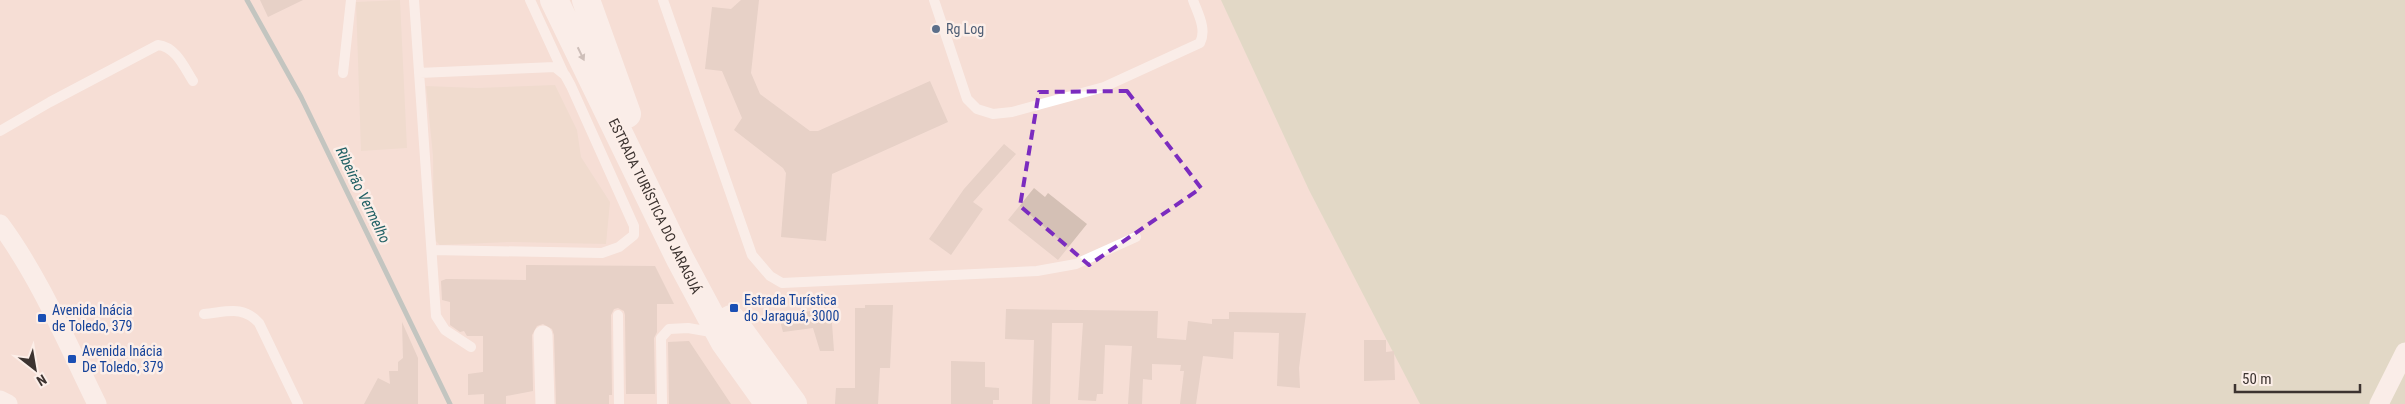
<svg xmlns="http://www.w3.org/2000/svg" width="2405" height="404" font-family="'Roboto Condensed',sans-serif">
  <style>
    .industrial { fill: #e9d7c6 }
    .green { fill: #c9d1b3 }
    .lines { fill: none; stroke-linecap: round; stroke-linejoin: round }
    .stream { stroke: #86a6a6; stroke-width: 5 }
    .building { fill: #d4c0b5 }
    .lane { stroke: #fff; stroke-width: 10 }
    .street { stroke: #fff; stroke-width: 19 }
    .secondary { stroke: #fff; stroke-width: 28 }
    .oneway { fill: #9e9998 }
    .marked { fill: none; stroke: #7b2cbf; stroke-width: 4; stroke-dasharray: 10 6; stroke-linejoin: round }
    .service-dot { fill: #5c6f8a; stroke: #fceee8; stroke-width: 2 }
    .transit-dot { fill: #1a4fb4; stroke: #fceee8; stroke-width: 2 }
    .labels { text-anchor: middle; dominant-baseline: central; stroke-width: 5; stroke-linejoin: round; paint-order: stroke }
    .service-label { font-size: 14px; fill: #4e5e75; stroke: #fceee8; text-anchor: start }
    .street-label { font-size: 14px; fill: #3c3330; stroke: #fceee8 }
    .transit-label { font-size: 14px; fill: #164399; stroke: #fceee8; text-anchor: start }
    .water-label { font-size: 15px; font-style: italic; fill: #1f6064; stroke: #fceee8 }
  </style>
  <rect width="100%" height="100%" fill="#f5ded6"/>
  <!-- industrial -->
  <path class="industrial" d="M400,0L407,148L361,151L356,2Z
    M555,85L577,130L581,157L610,202L606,244L512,242L440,245L434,239L433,156L426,86L477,88Z"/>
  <!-- green -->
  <path class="green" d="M1221,0H2405V404H1420L1309,190Z"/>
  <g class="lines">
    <!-- stream -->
    <path class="stream" d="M247,0L301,97L450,404"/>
  </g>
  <!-- building -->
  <path class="building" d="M260,0H303L268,17Z
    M741,0H759L751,73L760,94L810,131H818L930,81L948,122L832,174L826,241L781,237L786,173L783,168L734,130L742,118L722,71L705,69L712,7L731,9Z
    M1004,144L1016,154L973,202L983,209L951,255L929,239L964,189Z
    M1034,188L1045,197L1048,193L1087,224L1058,260L1008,220Z
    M526,265L655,266L674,304H657V332L654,338L655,394H626L625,315L624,311L618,308L614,309L611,315L612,395H609V404H556L554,335L552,329L543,324L537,326L532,335L533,391L506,396V404H484V394L468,395V374L483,372V336H467L464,331L460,332L450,325V302L442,300L441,281L446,279L526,280Z
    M865,305H893L890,368H880L878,404H835L836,388H855V308H865Z
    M1006,309L1158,311L1157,338L1186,340L1188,321L1212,324V319H1229V312L1306,313L1299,368L1300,388L1277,386L1279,333L1234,332L1233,359L1203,356L1196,404H1180L1184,371H1180L1181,365L1152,364V380L1143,379L1142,404H1128L1132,346L1105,345L1103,394H1097L1096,401L1078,400L1083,323H1052L1050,404H1032L1034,340L1005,339Z
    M831,310L834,351H820L813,328L783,332L779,317L810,311V313Z
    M402,322L418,358V404H364L378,378L390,384L389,371H398V362L403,358Z
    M1364,340H1386V352L1394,351L1395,380L1364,381Z
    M689,341L731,404H669L668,342Z
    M951,361L985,362V387L999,388V400H993V404H951Z"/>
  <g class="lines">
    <!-- lane -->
    <path class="lane" d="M414,0L436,316L445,330L471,347
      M530,0L564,74
      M663,0L752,255L770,276L782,283L1037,271L1076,264L1136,237
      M934,0L967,99L977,109L993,114L1012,112L1104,87L1200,43C1207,29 1198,14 1193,0
      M343,73L351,0
      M419,73L555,67L565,75L571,86L634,226V235L619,247L602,253L432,250
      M0,131L50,102L158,45C176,47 184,67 193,81
      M204,314C227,312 243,305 259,323L298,404
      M618,315L619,404
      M662,404L661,338L669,329L688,328L717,333"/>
    <!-- street -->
    <path class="street" d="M0,224C40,278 67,343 97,404
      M543,335L545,404
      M0,400L8,404
      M2379,404L2405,352"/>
    <!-- secondary -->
    <path class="secondary" d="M554,0L680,259L724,341L769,404
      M586,0L627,114
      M731,319L793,404"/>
  </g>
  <!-- one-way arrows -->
  <defs><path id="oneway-solid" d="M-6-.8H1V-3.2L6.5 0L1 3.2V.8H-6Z" transform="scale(1.25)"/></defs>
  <use class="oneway" href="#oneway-solid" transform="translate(581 54) rotate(64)"/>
  <!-- marked area -->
  <path d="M0 0H2405V404H0ZM1127,91L1201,188L1089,265L1020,206L1039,92Z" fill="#f5ded6" fill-opacity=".55" fill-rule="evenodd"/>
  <path class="marked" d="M1127,91L1201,188L1089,265L1020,206L1039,92Z"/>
  <!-- markers -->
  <circle class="service-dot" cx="936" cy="29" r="5"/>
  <g class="transit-dot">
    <rect x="729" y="303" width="10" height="10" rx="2.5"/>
    <rect x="37" y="313" width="10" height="10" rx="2.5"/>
    <rect x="67" y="354" width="10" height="10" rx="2.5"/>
  </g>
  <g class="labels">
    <!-- service labels -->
    <g class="service-label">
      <text x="946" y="29">Rg Log</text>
    </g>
    <!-- street labels -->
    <g class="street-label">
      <text transform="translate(655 206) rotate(64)">ESTRADA TURÍSTICA DO JARAGUÁ</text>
    </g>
    <!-- transit labels -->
    <g class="transit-label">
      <text x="744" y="300">Estrada Turística<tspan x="744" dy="16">do Jaraguá, 3000</tspan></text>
      <text x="52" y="310">Avenida Inácia<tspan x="52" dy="16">de Toledo, 379</tspan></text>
      <text x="82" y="351">Avenida Inácia<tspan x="82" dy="16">De Toledo, 379</tspan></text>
    </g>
    <!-- water labels -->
    <g class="water-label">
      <text transform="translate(363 195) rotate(64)">Ribeirão Vermelho</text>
    </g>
  </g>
  <!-- north arrow -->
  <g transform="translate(35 369) rotate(149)" stroke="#fceee8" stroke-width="4" paint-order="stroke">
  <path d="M0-4L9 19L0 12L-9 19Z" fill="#3c3330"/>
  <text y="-8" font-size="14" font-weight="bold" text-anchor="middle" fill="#3c3330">N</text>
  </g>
  <!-- scale -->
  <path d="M2235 384v8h125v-8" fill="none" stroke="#3c3330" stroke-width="2.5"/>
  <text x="2242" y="384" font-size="15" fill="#3c3330" stroke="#fceee8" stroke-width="4" paint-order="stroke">50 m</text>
</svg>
